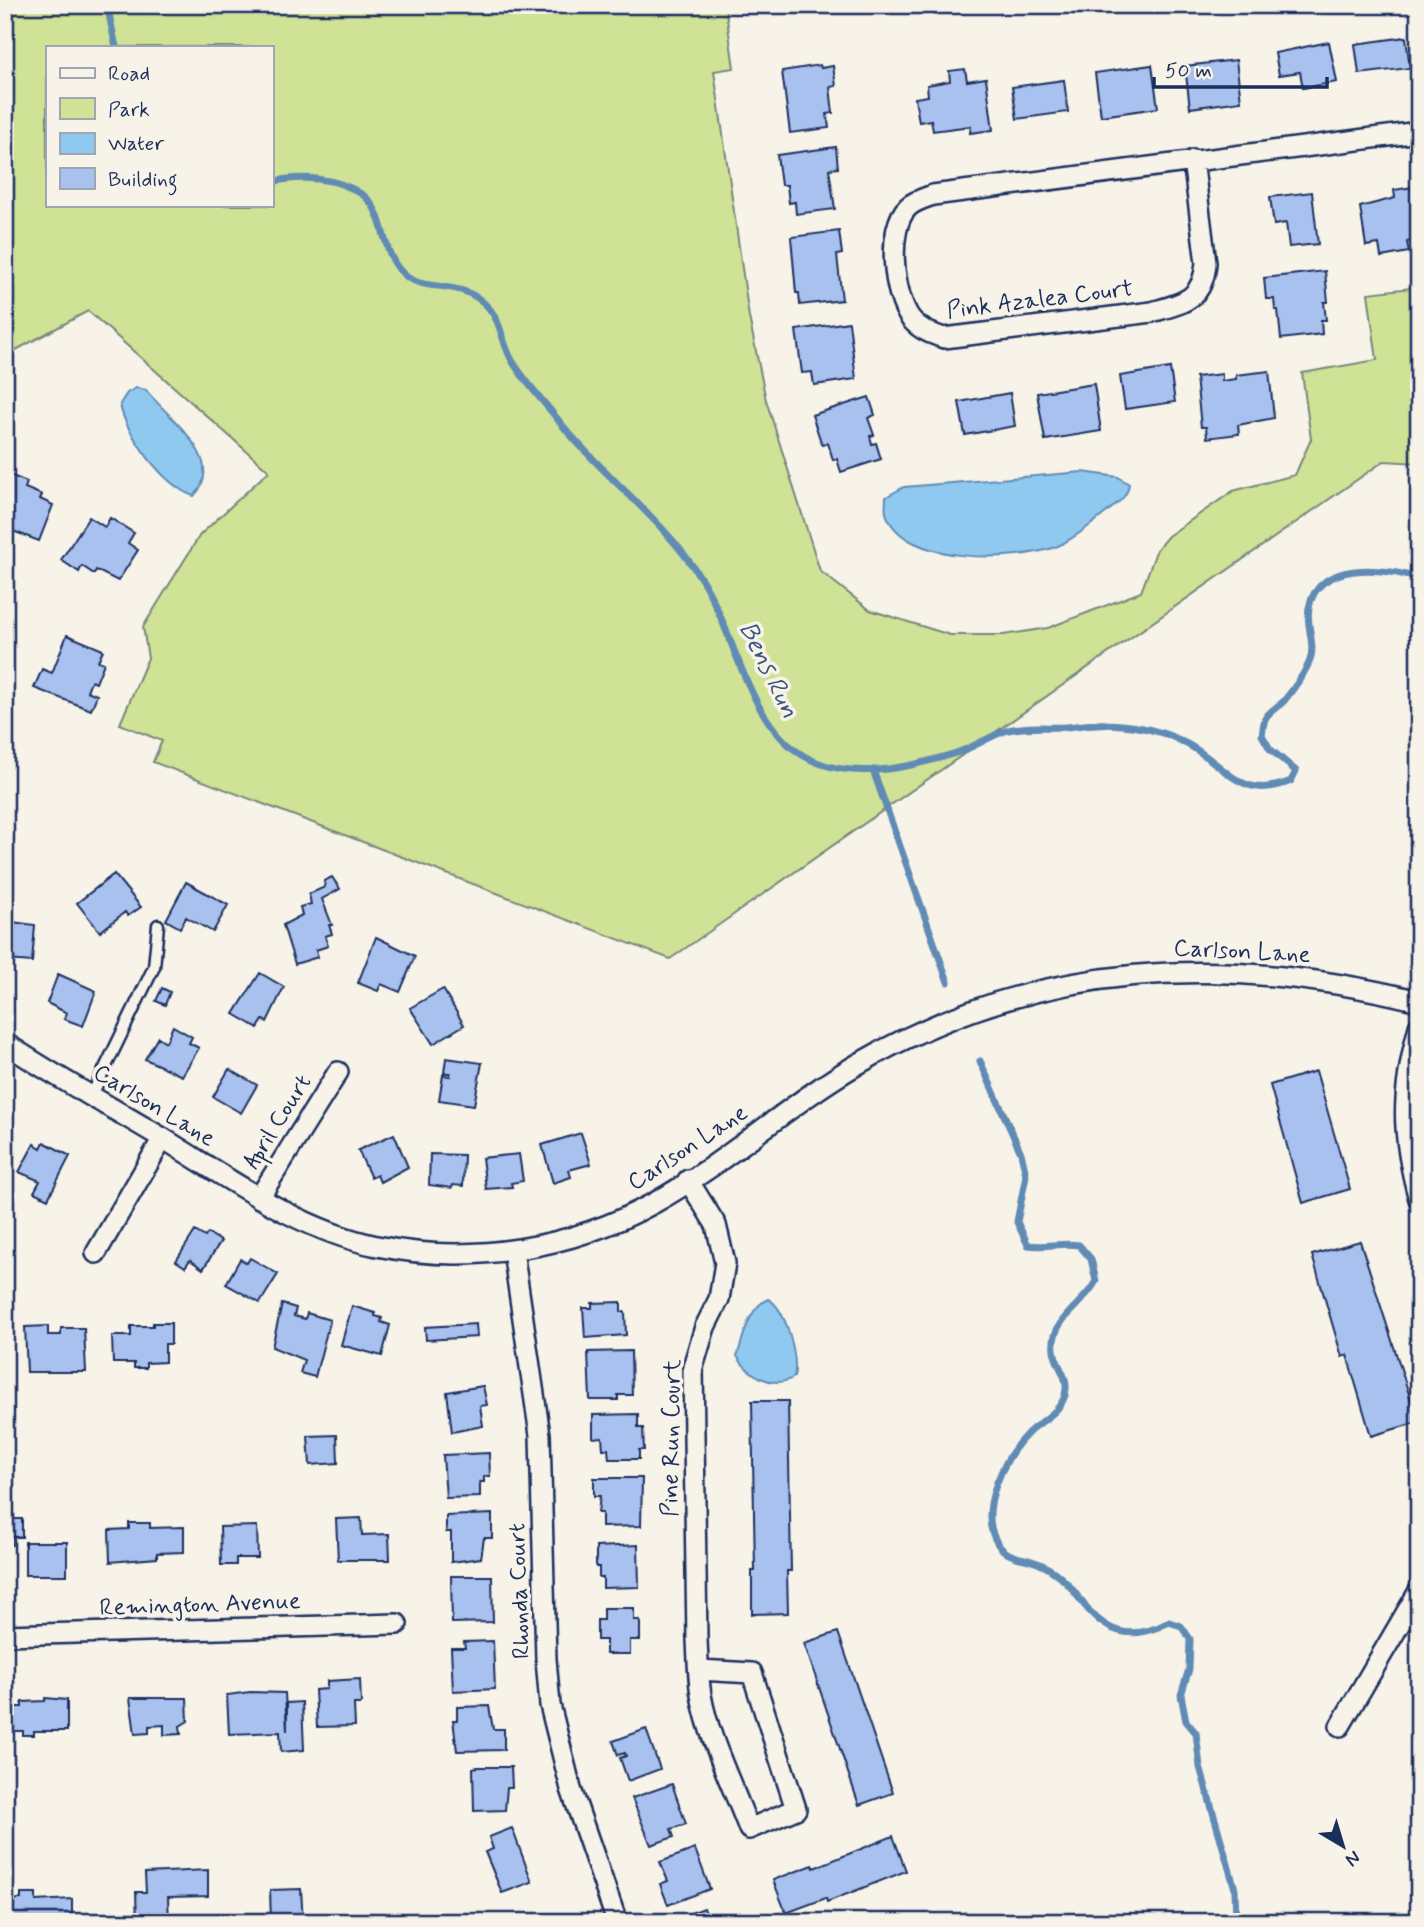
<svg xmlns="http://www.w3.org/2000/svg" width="1424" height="1927" font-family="Mynerve,sans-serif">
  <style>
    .green { fill: #d0e296; stroke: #76887a; stroke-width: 2; fill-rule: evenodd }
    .water { fill: #90c9ef; stroke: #618bb5; stroke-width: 2 }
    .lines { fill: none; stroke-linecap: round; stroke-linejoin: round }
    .stream { stroke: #618bb5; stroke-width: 7 }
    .building { fill: #a9c1ef; stroke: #1b2f5e; stroke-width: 2 }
    .lane-casing { stroke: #1b2f5e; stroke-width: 15 }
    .street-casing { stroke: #1b2f5e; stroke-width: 24 }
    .lane { stroke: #f7f3e8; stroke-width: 10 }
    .street { stroke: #f7f3e8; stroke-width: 19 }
    .labels { text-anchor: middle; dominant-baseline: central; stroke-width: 7; stroke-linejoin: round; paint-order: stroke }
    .street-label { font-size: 24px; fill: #1b2f5e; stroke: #f7f3e8 }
    .water-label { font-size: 26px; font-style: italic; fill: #385682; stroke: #f7f3e8 }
  </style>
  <rect width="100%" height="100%" fill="#f7f3e8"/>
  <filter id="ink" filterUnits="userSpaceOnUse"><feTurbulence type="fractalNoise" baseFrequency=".0143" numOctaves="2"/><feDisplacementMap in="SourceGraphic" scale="14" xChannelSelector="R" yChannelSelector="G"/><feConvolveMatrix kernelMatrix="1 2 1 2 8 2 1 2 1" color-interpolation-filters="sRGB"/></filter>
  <g filter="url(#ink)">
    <!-- green -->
    <path class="green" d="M5,5H725L734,68L714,71L749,317L766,400L820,571L870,610L950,635H1003L1048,628L1141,592L1157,549L1168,536L1233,491L1295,475L1311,439L1302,373L1377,360L1368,293L1419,287V463L1384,461L670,959L153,762L162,741L120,724L148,658L143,627L200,535L269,471L88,311L5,356ZM47,47H271V205H47Z"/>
    <!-- water -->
    <path class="water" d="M136,388L146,390C166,416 229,460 194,496C166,489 124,432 120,404L127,393Z
      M1083,472L1118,477L1129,484C1127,498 1117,503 1107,512C1092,524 1075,538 1058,546C1018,562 902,566 886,513C885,509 886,501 886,497L904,487Z
      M768,1299C786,1308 799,1359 794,1377C774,1390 748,1375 737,1356C744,1337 748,1308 768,1299Z"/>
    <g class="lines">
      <!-- stream -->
      <path class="stream" d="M107,5L116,47
        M271,182C300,175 338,177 363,195C388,214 379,256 407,277C428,292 463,279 488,307C502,322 502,345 513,362C526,383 544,402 559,421C602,476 663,518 700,577C736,632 746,722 804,756C849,782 909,768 956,753C973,748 988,737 1005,731C1024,725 1047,728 1066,727C1080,726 1093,723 1107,724C1133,725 1162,730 1185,743C1227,764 1239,803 1291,781L1296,771L1270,749L1262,735C1263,731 1263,724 1265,719C1268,712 1278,707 1284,701C1292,691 1302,677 1308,665C1318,644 1305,629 1309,608C1317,560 1386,567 1419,579
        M873,770L948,982
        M980,1061L1021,1153L1026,1175L1017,1222L1028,1245C1046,1248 1061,1242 1079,1245L1091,1259L1096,1281C1084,1305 1050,1319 1054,1350C1056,1367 1070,1376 1065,1395C1060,1413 1040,1421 1028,1433C1005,1456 979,1507 995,1539C1005,1560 1022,1556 1040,1564C1056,1571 1069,1584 1079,1598C1104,1633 1130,1643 1169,1622L1181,1626L1190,1639L1189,1669L1181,1695L1186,1721L1196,1733L1200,1767L1235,1889L1236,1922"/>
    </g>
    <!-- building -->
    <path class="building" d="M1406,37L1410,68L1359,74L1355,44Z
      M1329,42L1337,82L1303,88L1300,72L1279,75L1275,53Z
      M1236,60L1241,101L1190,108L1185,66Z
      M820,65L821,68L833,66L836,86L830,87L833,113L827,114L829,128L790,133L782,71Z
      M1152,65L1158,108L1101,116L1095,73Z
      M965,69L967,81L986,78L993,130L970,133L971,126L933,131L931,120L919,122L915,98L928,96L927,85L950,81L949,71Z
      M1064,80L1068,112L1017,119L1012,87Z
      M836,147L838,168L829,169L835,209L796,214L795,202L789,203L787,185H781L777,155Z
      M1419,186V240L1407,242L1409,252L1381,257L1379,244L1366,246L1360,207L1395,198L1394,190Z
      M1312,192L1318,244L1289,247L1286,223L1274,225L1270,197Z
      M839,231L842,254L837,255L842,300L800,305L799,293H796L791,237Z
      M1325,271L1328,302H1324L1326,320H1321L1322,334L1281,339L1278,310H1275L1274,299H1266L1264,278Z
      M849,322L856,379L814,385L812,372L802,373L796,330Z
      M1170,368L1175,402L1125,409L1120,376Z
      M1269,371L1274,418L1238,425L1239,434L1207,438L1206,427H1201L1196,377L1222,374V381L1236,379V375Z
      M1094,384L1101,431L1045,440L1037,393Z
      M1010,393L1015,426L965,435L959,402Z
      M869,397L875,415L868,418L874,435L870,436L872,444L876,443L881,459L841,472L837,459L833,460L828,443L822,445L812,415Z
      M5,473L27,482L25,488L42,495L40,499L53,505L39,541L5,528Z
      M89,517L105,527L110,518L134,533L128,543L138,550L118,581L96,570L94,574L82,566L79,572L61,560Z
      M67,635L103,650L98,661L104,663L96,683L91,681L87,691L97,695L91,710L34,688L42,669L52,673Z
      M114,874L141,907L128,916L125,912L100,932L77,903Z
      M332,877L340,889L322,899L332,925H329L332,934L325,936L328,946L316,950L318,957L295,964L283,925L302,915L300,907L311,904L309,894L325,887L324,881Z
      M186,882L228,905L213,932L186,917L180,928L166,920Z
      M5,921L35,925L32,962L7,960Z
      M376,937L415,956L400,992L381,984L378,991L358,983Z
      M260,973L284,987L267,1022L263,1020L258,1028L234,1014Z
      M58,974L96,991L83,1026L64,1019L67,1013L47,1003Z
      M162,988L170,992L165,1005L156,1001Z
      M443,989L464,1025L433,1044L410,1008Z
      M173,1026L192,1037L189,1043L199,1048L182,1076L145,1059L158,1037L166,1042Z
      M446,1058L482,1063L474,1105L439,1100L443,1075L450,1076V1073H444Z
      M229,1069L257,1085L241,1113L213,1097Z
      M1316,1071L1350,1189L1303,1203L1270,1085Z
      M581,1133L591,1164L569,1170L571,1177L553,1183L542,1145Z
      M394,1134L408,1167L380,1182L377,1175L371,1178L358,1150Z
      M44,1142L70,1156L48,1199L34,1192L40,1181L19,1172L34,1144L41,1148Z
      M430,1154L464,1155L463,1186L453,1185L452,1188L429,1185Z
      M519,1154L523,1181L511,1183L512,1187L486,1189L482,1158Z
      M195,1231L205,1237L208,1233L221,1241L203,1269L190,1260L185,1267L176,1261Z
      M1360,1241L1418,1422L1371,1436L1347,1355L1342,1357L1312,1255Z
      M250,1258L278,1274L260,1303L226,1284L240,1259L247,1263Z
      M621,1302V1312H625L626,1335L585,1338L583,1308H592V1303Z
      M282,1304L296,1308L294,1316L305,1319L307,1313L330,1320L315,1377L300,1373L304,1360L272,1347Z
      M352,1306L375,1313V1316L382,1318L381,1322L390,1325L382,1356L341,1345Z
      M153,1323H171V1344H165V1362L146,1363V1368H134V1363H113L112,1336H131V1326H153Z
      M476,1324L477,1337L426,1340L425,1327Z
      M48,1326V1335H61V1328H84L86,1372H27L25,1327Z
      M631,1351L632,1395H618V1400H590L588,1352Z
      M483,1386L487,1405L480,1406L483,1426L452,1432L447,1392Z
      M752,1401H788L791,1571H787L788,1613L752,1614V1571H755Z
      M638,1414V1428H643L644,1450H639V1459H609L608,1449H603L602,1437L593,1438V1415Z
      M337,1435L338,1463L310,1465L308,1436Z
      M489,1453L490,1476H484V1482H480V1497L446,1498L443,1455Z
      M594,1478H642L641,1526L602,1527V1513H598L600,1496H594Z
      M492,1514V1538H484L481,1558L451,1562V1532H446V1516Z
      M361,1518L362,1535L389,1534L390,1560H338L336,1519Z
      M5,1519H22V1537H12V1545H5Z
      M129,1523H150V1528L184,1527V1552L157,1553V1558L110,1562L109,1530L129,1529Z
      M257,1526L258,1558H236V1565H221L220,1527Z
      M25,1542H67V1575H25Z
      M638,1545L639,1587L603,1588V1578H599V1567H596V1547Z
      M451,1576H492L493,1622L452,1623Z
      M603,1608H634V1620H640V1640H630V1654H606V1640H597V1620H603Z
      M838,1632L893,1793L859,1805L804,1643Z
      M493,1641L495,1689L453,1691L451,1648H465L464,1642Z
      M360,1679L361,1704H354L355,1726L317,1727L315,1690L327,1689V1681Z
      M250,1692L285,1693L287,1731V1703L302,1702L304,1750L281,1752L280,1732L229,1734L227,1695Z
      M45,1698L67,1700V1731H34V1735H23V1731H5V1707H22V1702L45,1701Z
      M130,1698H187L188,1721L180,1726L181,1734L164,1735V1725L149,1726V1733L135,1734Z
      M489,1706L493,1729H504V1750L457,1751L453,1720H457V1707Z
      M646,1729L660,1769L628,1781L620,1758L626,1756L625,1753L618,1755L613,1741Z
      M478,1767H511L512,1788H507L505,1810L474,1811L473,1768Z
      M672,1784L686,1824L671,1829L674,1837L651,1845L632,1798Z
      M512,1828L532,1882L502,1893L485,1852L493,1849L489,1837Z
      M893,1836L906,1871L827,1902L826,1898L786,1913L773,1880L813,1865L814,1868Z
      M695,1849L710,1889L668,1905L660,1884L668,1881L660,1862Z
      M208,1870V1896L168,1897L169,1922H137L136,1892H146L145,1873Z
      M301,1889L303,1922H271L270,1890Z
      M21,1894H36V1901L72,1899V1922H5V1900L21,1899Z
      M704,1908L709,1922H676L675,1919Z"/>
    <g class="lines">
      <defs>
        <path id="lane" d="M91,1097L154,967L158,925"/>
        <path id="street" d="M1193,160L1206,263C1203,300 1183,303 1152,312L944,338C932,334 920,330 911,319C893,296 886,228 908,207C914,201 925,198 933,195L1419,132
          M1419,1027C1401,1093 1401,1134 1419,1199
          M5,1043C57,1078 111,1107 164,1139C231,1180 299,1230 377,1246C470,1265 571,1249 654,1203C726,1163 787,1105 858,1064C1037,960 1223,953 1419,1001
          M688,1180L716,1225L725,1263L719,1299L705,1327L693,1367L697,1640C698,1658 698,1677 701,1695C709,1740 733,1786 749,1829L796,1809L752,1673L699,1670
          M259,1198L338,1072
          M513,1251L540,1435L546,1659L550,1705L571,1789L617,1922
          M96,1253L163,1138
          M5,1635L397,1624
          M1340,1726L1419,1591"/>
      </defs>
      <!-- lane casing -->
      <use href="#lane" class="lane-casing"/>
      <!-- street casing -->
      <use href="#street" class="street-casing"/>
      <!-- lane -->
      <use href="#lane" class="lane"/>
      <!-- street -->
      <use href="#street" class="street"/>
    </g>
  </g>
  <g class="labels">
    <!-- street labels -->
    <g class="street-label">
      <text transform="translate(1040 300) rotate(-7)">Pink Azalea Court</text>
      <text transform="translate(1242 952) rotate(3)">Carlson Lane</text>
      <text transform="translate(154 1106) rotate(31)">Carlson Lane</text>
      <text transform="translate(278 1122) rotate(-58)">April Court</text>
      <text transform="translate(688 1148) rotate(-33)">Carlson Lane</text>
      <text transform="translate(672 1438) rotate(-89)">Pine Run Court</text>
      <text transform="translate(520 1591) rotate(-92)">Rhonda Court</text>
      <text transform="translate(200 1605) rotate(-2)">Remington Avenue</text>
    </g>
    <!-- water labels -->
    <g class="water-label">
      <text transform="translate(768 670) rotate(64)">Bens Run</text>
    </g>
  </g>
  <!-- margin -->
  <rect width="1424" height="1927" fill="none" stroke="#f7f3e8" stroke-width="28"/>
  <rect x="14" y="14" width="1396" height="1899" fill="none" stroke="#1b2f5e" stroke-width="2.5" filter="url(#ink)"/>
  <!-- legend -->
  <rect x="46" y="46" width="228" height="161" fill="#f7f3e8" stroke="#9fa5b1" stroke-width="2"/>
  <rect x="60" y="68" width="35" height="10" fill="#f7f3e8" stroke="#9fa5b1" stroke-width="2"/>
  <text x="108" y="80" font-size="21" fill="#1b2f5e">Road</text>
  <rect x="60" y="98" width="35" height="21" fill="#d0e296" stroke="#9fa5b1" stroke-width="2"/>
  <text x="108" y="116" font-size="21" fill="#1b2f5e">Park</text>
  <rect x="60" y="133" width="35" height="21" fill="#90c9ef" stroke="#9fa5b1" stroke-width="2"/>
  <text x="108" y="150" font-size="21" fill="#1b2f5e">Water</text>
  <rect x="60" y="168" width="35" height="21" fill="#a9c1ef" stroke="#9fa5b1" stroke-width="2"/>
  <text x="108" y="186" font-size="21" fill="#1b2f5e">Building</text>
  <!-- north arrow -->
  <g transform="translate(1343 1846) rotate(142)" stroke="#f7f3e8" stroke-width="5" paint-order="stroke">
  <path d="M0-5L12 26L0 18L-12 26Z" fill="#1b2f5e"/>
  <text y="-10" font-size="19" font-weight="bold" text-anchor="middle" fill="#1b2f5e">N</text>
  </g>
  <!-- scale -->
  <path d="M1154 77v10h173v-10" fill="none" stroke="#1b2f5e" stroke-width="3.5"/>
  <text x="1165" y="77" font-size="21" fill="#1b2f5e" stroke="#f7f3e8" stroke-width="5" paint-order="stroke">50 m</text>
</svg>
